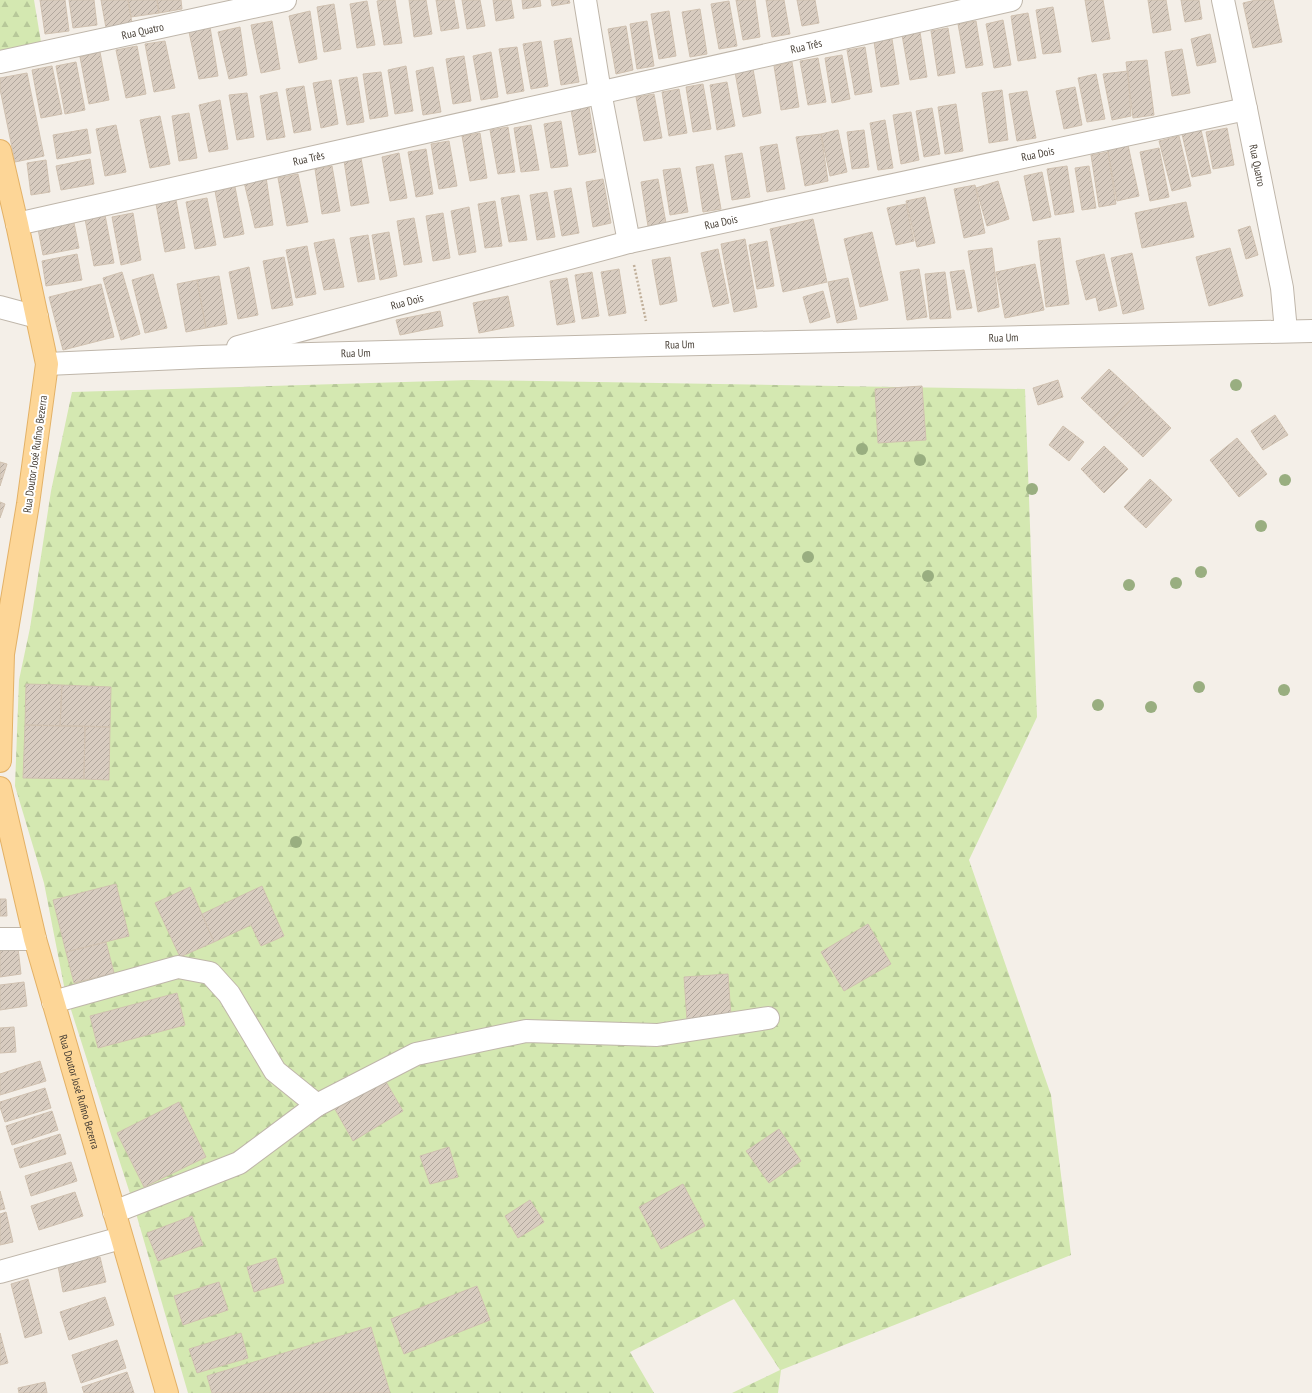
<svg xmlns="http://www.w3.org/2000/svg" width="1312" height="1393" font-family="'PT Sans Narrow',sans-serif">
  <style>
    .forest { fill: url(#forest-firs) }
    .building { fill: url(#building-hatch); stroke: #d0c1b0 }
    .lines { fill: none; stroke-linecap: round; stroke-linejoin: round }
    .minor-casing { stroke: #bfb6aa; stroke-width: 24 }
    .major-casing { stroke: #e3b166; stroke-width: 24 }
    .path { stroke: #c1b09b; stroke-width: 2.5; stroke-dasharray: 2 2; stroke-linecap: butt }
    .minor { stroke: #fff; stroke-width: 22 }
    .major { stroke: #fdd697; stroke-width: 22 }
    .tree { fill: #99ae80 }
    .labels { text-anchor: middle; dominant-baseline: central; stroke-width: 4; stroke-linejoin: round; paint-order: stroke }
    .street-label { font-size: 11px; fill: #473f36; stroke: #fff }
  </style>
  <defs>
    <pattern id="forest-firs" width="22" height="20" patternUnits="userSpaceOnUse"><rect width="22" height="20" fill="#d4e8b1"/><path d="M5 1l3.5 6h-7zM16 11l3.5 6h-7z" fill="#b7c899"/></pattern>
    <pattern id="building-hatch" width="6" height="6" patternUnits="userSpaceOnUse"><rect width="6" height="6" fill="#d8ccc0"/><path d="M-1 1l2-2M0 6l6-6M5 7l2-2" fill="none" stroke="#b1a79d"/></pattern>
  </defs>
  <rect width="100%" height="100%" fill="#f4efe8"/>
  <!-- forest -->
  <path class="forest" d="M0,0H34L41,42L0,51Z
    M471,380L1025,389L1037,717L969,860L1051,1095L1071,1255L781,1370L778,1393H732L780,1370L734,1299L630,1352L654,1393H188L133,1203L65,991L44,883L15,786L19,680L30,628L51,491L72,392Z"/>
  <!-- building -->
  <path class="building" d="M40,0H65L69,31L45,34Z
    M69,0H94L97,25L73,28Z
    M101,0H128L132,23L106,28Z
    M128,0H157L159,13L131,17Z
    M157,0H181L182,9L159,13Z
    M383,0H395L402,43L384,45L377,1Z
    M409,0H426L432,34L414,37Z
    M436,0H454L459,28L441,31Z
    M462,0H480L485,26L467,29Z
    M493,0H511L514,18L496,21Z
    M522,0H540L541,6L523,9Z
    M551,0H569L570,3L552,6Z
    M736,0H755L760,37L743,40Z
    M766,0H784L790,34L772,37Z
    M797,0H815L819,23L802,26Z
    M1085,0H1103L1110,39L1092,42Z
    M1148,0H1166L1171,30L1153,33Z
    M1181,0H1199L1202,19L1185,22Z
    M1256,0H1273L1282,42L1253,48L1243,3Z
    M367,1L375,45L357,48L350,4Z
    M729,1L737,46L719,49L711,4Z
    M334,4L341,49L324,52L317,7Z
    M1053,7L1061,52L1043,54L1036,10Z
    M700,9L707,54L690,57L682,12Z
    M310,11L317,59L299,63L289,16Z
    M669,11L676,56L659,59L651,14Z
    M1028,13L1036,58L1018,61L1011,16Z
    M1003,20L1011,65L994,68L986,24Z
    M272,21L280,69L261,73L251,25Z
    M647,21L654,66L637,69L630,24Z
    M976,21L983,65L966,68L958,24Z
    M626,26L633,70L616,74L608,29Z
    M210,27L218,76L199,79L189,32Z
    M240,27L247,75L229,79L218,32Z
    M948,28L955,73L938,76L931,31Z
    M920,32L927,77L910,80L902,35Z
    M1210,34L1216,62L1197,66L1191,39Z
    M571,38L579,82L561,85L554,41Z
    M892,39L899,84L881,87L874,42Z
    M165,41L175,88L154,92L145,44Z
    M541,41L548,86L531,89L523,44Z
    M137,46L146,94L126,98L116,50Z
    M517,47L524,91L507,94L499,49Z
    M865,47L872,92L855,95L847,50Z
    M1182,49L1190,93L1172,96L1165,52Z
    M100,52L109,100L89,104L80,57Z
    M491,52L498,97L481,100L473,56Z
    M842,55L850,99L832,103L825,58Z
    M464,56L471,101L453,104L446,59Z
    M818,58L826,102L808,105L800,61Z
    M1147,60L1154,115L1133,118L1126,62Z
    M76,62L85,110L65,114L56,66Z
    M792,62L799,107L781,110L774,66Z
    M52,66L62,114L41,118L32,70Z
    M406,66L413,111L395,114L388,70Z
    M433,67L441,112L423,115L416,71Z
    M753,69L761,113L743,117L735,72Z
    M1128,71L1131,116L1112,120L1103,74Z
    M381,72L388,116L370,119L363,74Z
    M27,73L44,156L15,162L0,89V78Z
    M1096,74L1105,119L1087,122L1078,78Z
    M357,77L364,122L347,125L339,80Z
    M331,80L338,124L321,128L313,83Z
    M727,82L735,126L717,130L710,85Z
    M703,84L711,129L693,132L686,87Z
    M304,86L311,130L294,133L286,89Z
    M1075,87L1082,125L1064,129L1056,91Z
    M679,89L687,133L669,136L662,92Z
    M1002,90L1008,140L989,143L982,93Z
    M1027,91L1036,138L1017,141L1009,94Z
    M277,92L285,137L267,140L260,96Z
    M247,93L254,137L237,140L229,95Z
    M654,94L662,138L644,141L636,97Z
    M220,100L228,149L209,152L199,105Z
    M956,104L963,151L945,154L938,107Z
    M589,107L596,152L579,155L571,110Z
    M932,108L940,154L924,157L916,111Z
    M911,112L919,160L901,164L893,115Z
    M189,113L197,158L179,161L172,116Z
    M160,116L170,164L150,168L140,120Z
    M885,120L893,168L878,170L870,123Z
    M561,121L568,166L551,168L544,124Z
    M116,125L126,172L105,176L96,129Z
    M531,125L539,170L521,172L514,128Z
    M508,127L515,172L498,174L490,130Z
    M1227,128L1234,165L1213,169L1206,132Z
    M87,129L91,153L57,159L53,135Z
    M838,130L847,172L830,176L821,134Z
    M864,130L869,167L852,169L847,132Z
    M1201,130L1211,173L1192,177L1182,134Z
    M480,133L487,178L470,181L462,136Z
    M821,134L828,181L805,186L796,137Z
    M1179,136L1191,186L1172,191L1159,141Z
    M449,141L457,186L439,189L431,144Z
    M777,144L785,189L767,192L760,147Z
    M1128,145L1139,196L1117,201L1108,152L1106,149Z
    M1159,148L1169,197L1150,201L1140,152Z
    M426,149L433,194L416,197L408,152Z
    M1108,152L1116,204L1099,207L1091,155Z
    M399,153L407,198L390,201L382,157Z
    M742,153L750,197L732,200L725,156Z
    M361,158L369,203L351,206L344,161Z
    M90,159L94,184L61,190L56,166Z
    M46,160L50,192L31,195L27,163Z
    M713,164L721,209L703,212L696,167Z
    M332,166L340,211L322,214L315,169Z
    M1067,166L1074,212L1055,215L1047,169Z
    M1089,166L1096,208L1082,210L1075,168Z
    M680,168L688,212L670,215L663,170Z
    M1042,172L1051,217L1033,221L1024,176Z
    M298,174L308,222L287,226L278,178Z
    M266,177L273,225L255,228L244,182Z
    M603,179L611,223L593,227L586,182Z
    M658,179L666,223L648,226L641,182Z
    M998,181L1009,219L987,226L976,188Z
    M975,185L985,233L964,238L954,189Z
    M235,187L244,234L224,238L215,191Z
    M571,188L579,233L562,236L554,191Z
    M547,192L555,237L537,240L530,195Z
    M519,195L527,240L509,242L501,198Z
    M925,197L935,243L917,247L906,201Z
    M207,198L216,245L195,249L186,202Z
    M176,200L185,248L165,252L156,204Z
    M495,201L502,246L485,248L478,204Z
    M1186,202L1194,237L1142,248L1135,213Z
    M906,204L914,241L896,245L887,208Z
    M469,207L476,252L459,255L451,211Z
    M133,213L141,260L121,265L112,217Z
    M443,213L450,258L433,261L426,216Z
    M105,215L114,263L94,266L85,219Z
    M414,218L422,262L404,265L397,221Z
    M813,219L827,282L783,292L770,229Z
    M74,223L79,248L43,255L38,229Z
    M1250,226L1258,255L1246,259L1238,230Z
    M389,232L397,276L380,280L372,235Z
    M872,232L888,300L860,307L844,239Z
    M368,235L375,279L358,282L350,238Z
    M1060,238L1069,304L1046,307L1038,241Z
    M334,239L344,287L324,290L314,243Z
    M745,239L757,307L734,312L721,244Z
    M767,241L774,286L757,289L749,245Z
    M307,246L316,294L296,298L286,250Z
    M992,248L999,307L978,312L968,251Z
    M1230,248L1243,296L1209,306L1196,257Z
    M718,249L729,303L713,307L701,253Z
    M1132,253L1144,309L1123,314L1111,258Z
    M77,254L82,280L46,286L42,261Z
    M1104,254L1117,306L1099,311L1096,297L1086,300L1076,261Z
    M284,257L293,305L272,309L263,261Z
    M670,257L677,301L660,305L652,260Z
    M1035,264L1044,310L1005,318L996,272Z
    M249,267L258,315L238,319L229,272Z
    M619,269L626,313L609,316L601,272Z
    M919,269L927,317L907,320L900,272Z
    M964,270L972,308L957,310L950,272Z
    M122,272L140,334L121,340L103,278Z
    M592,272L599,316L582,319L575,275Z
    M945,272L951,318L930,319L925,274Z
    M153,274L167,328L145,333L132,280Z
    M219,276L227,324L206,328L197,280Z
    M567,278L575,322L557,325L550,281Z
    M848,278L857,319L837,323L828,282Z
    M197,280L206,328L186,332L177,284Z
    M101,284L114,337L63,350L49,297Z
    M823,291L830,317L810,323L803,297Z
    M508,296L514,326L479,333L473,303Z
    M440,311L443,326L400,335L396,320Z
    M1109,369L1136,394L1108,424L1081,398Z
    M1058,380L1063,397L1038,405L1033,388Z
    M922,386L926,440L878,443L875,389Z
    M1136,394L1171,428L1143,457L1108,424Z
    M1275,415L1288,435L1263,450L1251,431Z
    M1063,426L1084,442L1069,461L1049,445Z
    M1237,438L1267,474L1239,497L1210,460Z
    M1104,446L1128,469L1104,493L1081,469Z
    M0,462L7,464L0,486Z
    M1150,479L1172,500L1146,528L1124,507Z
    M0,502L5,504L0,518Z
    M26,684L62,685L60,726L25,725Z
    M62,685L111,687L110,727L60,726Z
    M25,725L85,726L84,779L23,778Z
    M85,726L110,727L109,780L84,779Z
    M116,884L129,936L66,952L53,900Z
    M262,886L284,936L261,946L251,925L214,942L202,914Z
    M190,887L214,942L180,957L155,903Z
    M0,899H6L7,916H0Z
    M868,924L891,964L844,991L821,952Z
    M106,942L114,973L74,983L66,952Z
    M18,948L21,974L0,977V951Z
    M728,974L731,1016L687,1020L684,977Z
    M24,982L27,1006L0,1010V985Z
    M177,993L185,1025L98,1048L90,1016Z
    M14,1027L16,1052L0,1053V1028Z
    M40,1061L46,1081L0,1095V1074Z
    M382,1075L403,1111L353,1141L332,1104Z
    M45,1088L51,1108L5,1122L0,1107V1102Z
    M179,1102L206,1157L144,1187L117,1133Z
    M52,1111L58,1130L12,1145L6,1126Z
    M779,1129L801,1161L769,1183L746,1151Z
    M60,1134L66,1154L20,1168L14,1149Z
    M449,1147L458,1177L430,1184L420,1156Z
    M71,1162L77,1181L31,1196L25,1176Z
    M683,1184L705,1226L661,1249L639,1207Z
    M0,1191L5,1209L0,1210Z
    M75,1192L83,1216L39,1230L31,1206Z
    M530,1200L544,1222L518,1238L505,1216Z
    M6,1212L13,1242L0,1245V1214Z
    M192,1216L203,1245L158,1261L147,1233Z
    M100,1257L106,1282L63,1292L58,1266Z
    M276,1258L284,1283L254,1292L247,1267Z
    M28,1279L42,1333L25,1338L11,1284Z
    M219,1282L228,1310L183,1325L174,1296Z
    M477,1286L490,1320L404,1354L391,1319Z
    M105,1297L114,1325L69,1340L60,1312Z
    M371,1327L390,1393H212L207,1376Z
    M0,1333L8,1363L0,1365Z
    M241,1333L248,1358L197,1373L189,1349Z
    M117,1340L126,1368L81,1383L72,1355Z
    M127,1372L134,1393H84L82,1387Z
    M45,1382L47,1393H19L18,1388Z"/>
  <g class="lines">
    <defs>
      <g id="minor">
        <path d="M585,0L600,92L629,242"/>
        <path id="s1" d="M1223,0L1246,109L1282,288L1286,331"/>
        <path id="s2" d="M0,62L285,0"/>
        <path id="s3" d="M17,224L1011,0"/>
        <path d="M0,307L37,317"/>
        <path id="s4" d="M238,347L629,242L1246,109"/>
        <path id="s5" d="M47,364L202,357L652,345L1312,331"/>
        <path d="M0,939H35"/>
        <path d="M53,1002L178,967L210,973L229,994L275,1071L317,1105"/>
        <path d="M114,1212L239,1163L317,1105L416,1054L526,1031L657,1035L768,1018"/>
        <path d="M0,1272L121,1238"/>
      </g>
      <g id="major">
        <path d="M0,151L17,224L47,364L28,504L3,654L0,761"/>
        <path id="s6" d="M0,788L35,939L167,1393"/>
      </g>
    </defs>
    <!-- minor casing -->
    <use href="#minor" class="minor-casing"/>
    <!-- major casing -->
    <use href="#major" class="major-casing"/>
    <!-- path -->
    <path class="path" d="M634,265L646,321"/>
    <!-- minor -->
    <use href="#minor" class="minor"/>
    <!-- major -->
    <use href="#major" class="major"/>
  </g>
  <!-- trees -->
  <g class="tree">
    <circle cx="1236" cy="385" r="6"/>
    <circle cx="862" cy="449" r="6"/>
    <circle cx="920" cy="460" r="6"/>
    <circle cx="1285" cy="480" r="6"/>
    <circle cx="1032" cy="489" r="6"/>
    <circle cx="1261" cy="526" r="6"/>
    <circle cx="808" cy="557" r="6"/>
    <circle cx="1201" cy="572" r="6"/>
    <circle cx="928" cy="576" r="6"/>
    <circle cx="1176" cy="583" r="6"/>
    <circle cx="1129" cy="585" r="6"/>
    <circle cx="1199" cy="687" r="6"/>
    <circle cx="1284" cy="690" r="6"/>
    <circle cx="1098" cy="705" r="6"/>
    <circle cx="1151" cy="707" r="6"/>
    <circle cx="296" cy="842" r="6"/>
  </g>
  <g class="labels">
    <!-- street labels -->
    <g class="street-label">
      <text stroke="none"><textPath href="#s2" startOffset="146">Rua Quatro</textPath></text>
      <text stroke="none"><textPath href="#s3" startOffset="809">Rua Três</textPath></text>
      <text stroke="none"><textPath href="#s4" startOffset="823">Rua Dois</textPath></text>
      <text stroke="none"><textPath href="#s3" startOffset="299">Rua Três</textPath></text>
      <text stroke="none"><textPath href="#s1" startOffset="169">Rua Quatro</textPath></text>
      <text stroke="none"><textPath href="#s4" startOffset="499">Rua Dois</textPath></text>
      <text stroke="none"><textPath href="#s4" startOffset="175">Rua Dois</textPath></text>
      <text stroke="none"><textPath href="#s5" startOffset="957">Rua Um</textPath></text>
      <text stroke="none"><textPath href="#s5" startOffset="633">Rua Um</textPath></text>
      <text stroke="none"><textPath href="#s5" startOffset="309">Rua Um</textPath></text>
      <text transform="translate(35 454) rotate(-82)">Rua Doutor José Rufino Bezerra</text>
      <text stroke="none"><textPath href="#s6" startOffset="314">Rua Doutor José Rufino Bezerra</textPath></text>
    </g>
  </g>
</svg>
